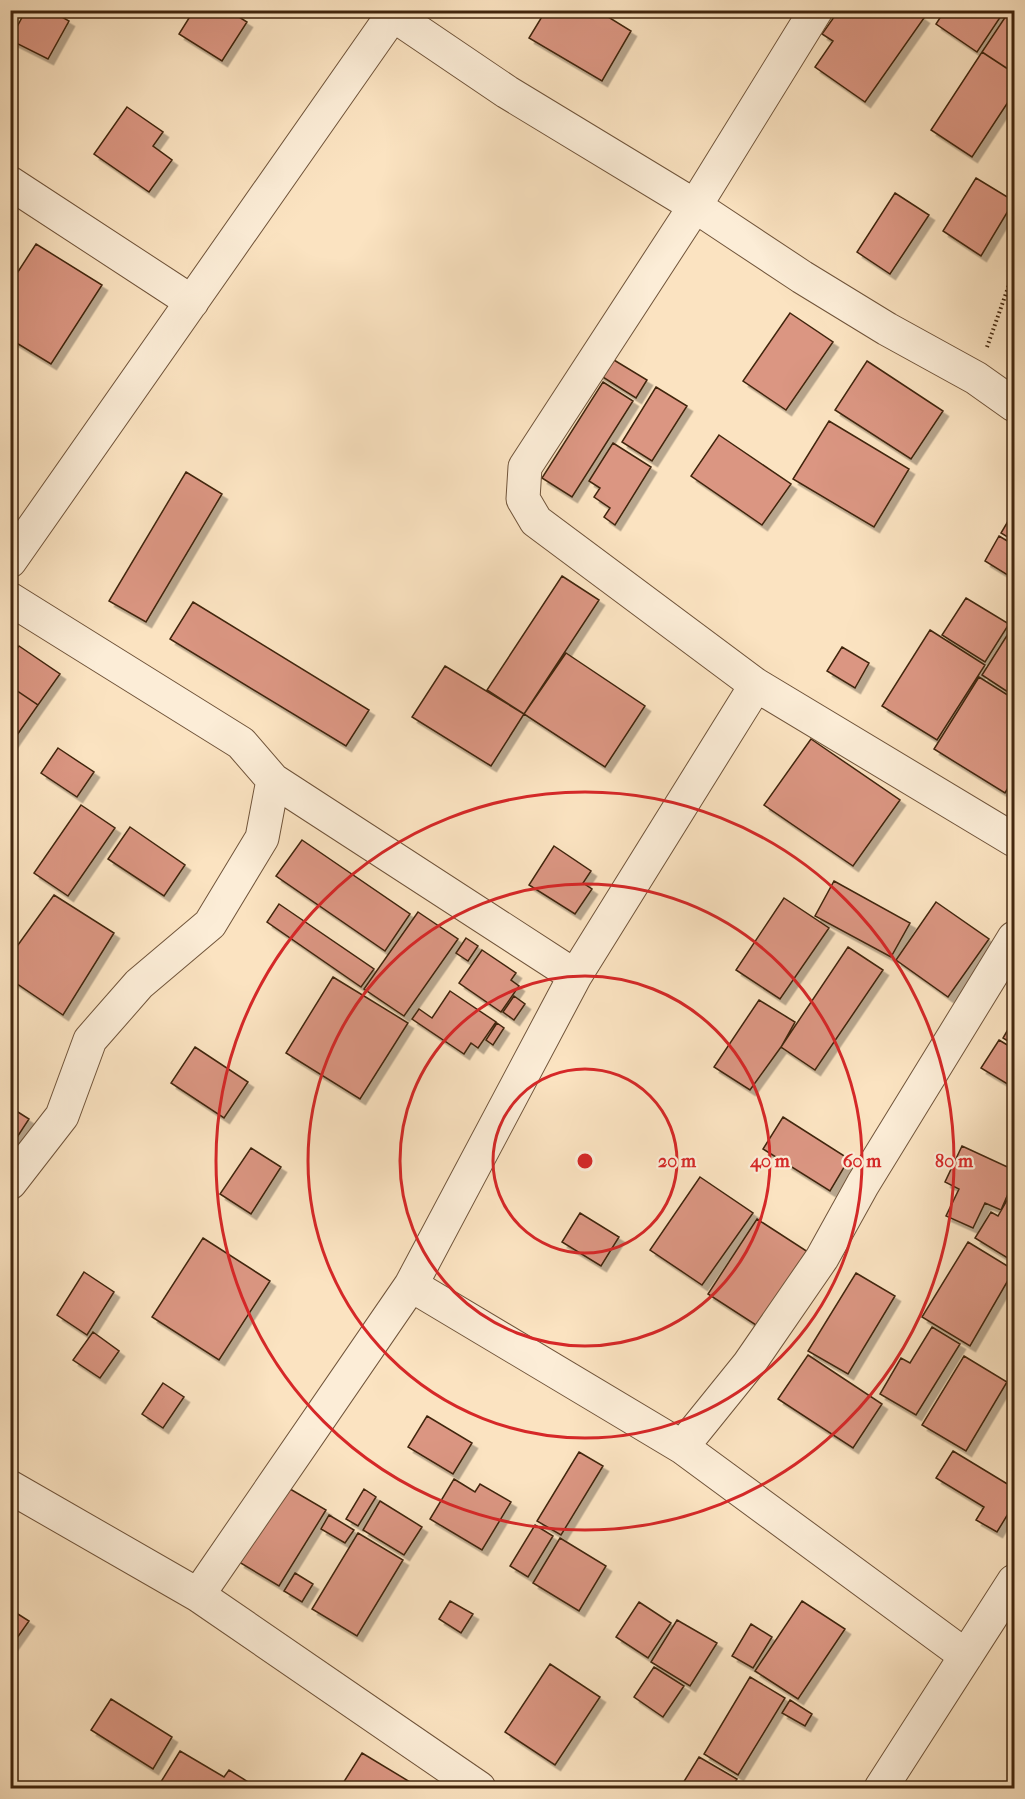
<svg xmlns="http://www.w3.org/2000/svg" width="1025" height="1799" font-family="'IM FELL French Canon',serif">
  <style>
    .building { fill: #db9682; stroke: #41250d; stroke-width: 1.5; filter: url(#shadow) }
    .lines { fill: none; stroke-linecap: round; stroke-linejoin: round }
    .minor-casing { stroke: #70543a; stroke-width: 35 }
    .path { stroke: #41250d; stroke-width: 4; stroke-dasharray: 1.5 3; stroke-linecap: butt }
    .minor { stroke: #fcedd7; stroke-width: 33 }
    .ring { fill: none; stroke: #d62828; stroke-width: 3 }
    .centre { fill: #d62828; stroke: #fcedd7; stroke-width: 3 }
    .ring-label { font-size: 18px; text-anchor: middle; font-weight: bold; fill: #d62828; stroke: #fcedd7; stroke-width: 4.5; stroke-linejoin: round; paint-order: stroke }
  </style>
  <defs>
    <filter id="shadow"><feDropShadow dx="5.5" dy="5.5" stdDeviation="0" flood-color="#0004"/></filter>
  </defs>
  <rect width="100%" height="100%" fill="#fbe3c1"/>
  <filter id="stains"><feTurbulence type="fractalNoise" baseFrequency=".00333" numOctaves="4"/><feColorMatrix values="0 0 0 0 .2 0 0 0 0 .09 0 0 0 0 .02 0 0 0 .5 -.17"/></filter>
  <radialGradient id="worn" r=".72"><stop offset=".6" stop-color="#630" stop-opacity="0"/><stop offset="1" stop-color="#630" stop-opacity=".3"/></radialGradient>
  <!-- building -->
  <path class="building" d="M26,10H50L69,21L48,59L10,40Z
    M194,10H228L247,22L222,61L179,34Z
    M546,10H597L631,31L602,81L529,38Z
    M839,10H913L924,18L865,102L815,67L833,41L822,34Z
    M945,10H1005L977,52L936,24Z
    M1010,10H1014V73L982,52Z
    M982,52L1014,73V93L972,157L931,130Z
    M127,107L163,132L153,146L172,160L149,192L94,154Z
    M976,178L1014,201L981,256L943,231Z
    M895,193L929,215L890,274L857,252Z
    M36,244L102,285L51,364L10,339V284Z
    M790,313L833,342L786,410L743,381Z
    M609,357L647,380L636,398L598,374Z
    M867,361L943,411L911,459L835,410Z
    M603,382L633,401L572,497L542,478Z
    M656,387L687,406L652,461L622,442Z
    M829,421L909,469L874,527L793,479Z
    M719,435L791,484L762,525L691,476Z
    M613,443L651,467L615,525L604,517L610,508L594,497L600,488L589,481Z
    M186,472L222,494L146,622L109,601Z
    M1014,511V541L1001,533Z
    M999,536L1014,545V579L985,561Z
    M562,576L599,600L524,714L487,690Z
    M966,598L1009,624L985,662L942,635Z
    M193,602L369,710L346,746L170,639Z
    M1013,626L1014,627V696L982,675Z
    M930,630L985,665L937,740L882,706Z
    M19,646L60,674L38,705L10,686V657Z
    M842,647L869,663L855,688L827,671Z
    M566,653L645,706L605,767L524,714Z
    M445,666L524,714L491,766L412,717Z
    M979,677L1014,699V778L1005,793L934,749Z
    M10,686L38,705L10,745Z
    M811,739L900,800L853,866L764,805Z
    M58,748L94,772L77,797L41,773Z
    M81,805L115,828L68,896L34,873Z
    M130,827L185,865L164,896L108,859Z
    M302,840L410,914L385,951L276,876Z
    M554,846L591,871L583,883L592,889L575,914L529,885Z
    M834,881L910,923L891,957L815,916Z
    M54,895L114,933L63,1015L10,979V956Z
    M784,898L829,928L780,999L736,970Z
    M936,902L989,939L948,997L896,960Z
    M279,904L374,969L361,987L267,922Z
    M418,912L458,939L404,1016L364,989Z
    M466,938L478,946L468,961L456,953Z
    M848,947L883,970L815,1070L781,1047Z
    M482,950L516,973L511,980L519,986L501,1012L459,983Z
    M333,977L408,1023L360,1099L286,1053Z
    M450,991L496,1022L478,1048L471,1043L464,1054L412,1019L419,1009L432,1018Z
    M514,996L525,1004L514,1020L503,1012Z
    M759,1000L795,1022L781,1047L750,1090L714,1067Z
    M1014,1019V1045L1003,1038Z
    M497,1023L504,1028L493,1045L486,1040Z
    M999,1040L1014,1049V1088L981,1068Z
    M195,1047L248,1082L224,1118L171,1083Z
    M10,1107L29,1119L10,1148Z
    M783,1117L849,1159L830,1191L763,1149Z
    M962,1146L1014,1170V1180L1001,1210L985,1203L973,1228L946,1216L959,1189L945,1182Z
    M251,1148L281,1167L251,1214L220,1194Z
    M700,1177L753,1213L702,1285L650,1250Z
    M1014,1188V1262L975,1238L991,1212L998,1216Z
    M580,1213L619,1237L601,1266L562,1242Z
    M757,1219L808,1252L759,1327L708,1294Z
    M203,1238L270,1281L219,1360L152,1317Z
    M968,1242L1014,1270L970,1346L922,1317Z
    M84,1272L114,1292L87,1335L57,1315Z
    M856,1273L895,1296L848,1374L808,1351Z
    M932,1327L960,1344L916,1415L880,1394L901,1358L910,1363Z
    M93,1332L119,1351L100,1378L73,1360Z
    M808,1355L882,1404L853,1448L778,1399Z
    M964,1356L1007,1382L966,1451L922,1425Z
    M163,1383L184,1397L163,1428L142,1414Z
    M427,1416L472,1443L453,1474L408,1447Z
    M953,1451L1014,1488V1504L997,1532L976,1520L984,1507L936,1478Z
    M579,1452L603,1466L561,1535L537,1521Z
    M454,1479L475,1492L480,1484L511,1502L482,1550L430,1519Z
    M285,1486L326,1510L279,1586L239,1562Z
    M364,1489L376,1497L358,1526L346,1519Z
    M380,1501L422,1527L404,1555L363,1530Z
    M329,1515L354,1530L345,1543L321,1529Z
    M535,1525L553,1536L528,1577L510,1566Z
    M358,1533L403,1560L357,1636L312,1609Z
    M560,1538L606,1566L579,1611L533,1583Z
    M295,1573L313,1584L302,1602L284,1591Z
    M450,1601L473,1614L461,1633L439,1619Z
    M802,1601L845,1629L798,1699L755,1671Z
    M639,1602L671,1623L648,1658L616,1637Z
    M10,1609L29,1621L10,1648Z
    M677,1620L717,1643L690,1686L651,1662Z
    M751,1624L772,1637L753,1668L732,1656Z
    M550,1664L600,1697L555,1765L505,1732Z
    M654,1667L684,1686L663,1717L634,1697Z
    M750,1677L785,1698L738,1775L704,1754Z
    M111,1699L172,1737L153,1769L91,1730Z
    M790,1700L812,1714L805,1726L782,1713Z
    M180,1751L224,1777L229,1770L258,1788H165L159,1785Z
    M362,1753L420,1788H340Z
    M699,1757L737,1779L731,1788H680Z"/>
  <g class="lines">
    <defs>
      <path id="minor" d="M386,10L507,92L695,206L802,277L887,329L976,378L1014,405
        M816,10L695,206L525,467L523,499L536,521L756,685L1014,840
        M10,183L192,302
        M10,561L396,10
        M10,599L241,743L273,780L262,838L210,924L139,984L90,1040L62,1116L10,1183
        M273,780L575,976
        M411,1285L682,1447L966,1656
        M682,1447L749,1364L822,1258L863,1184L1014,938
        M10,1487L198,1595L479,1788
        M198,1595L411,1285L575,976L756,685
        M881,1788L1014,1581"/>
    </defs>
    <!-- minor casing -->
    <use href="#minor" class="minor-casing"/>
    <!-- path -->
    <path class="path" d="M987,347L1009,285L1014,279"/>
    <!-- minor -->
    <use href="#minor" class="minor"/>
  </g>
  <!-- distance rings -->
  <g class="ring">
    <circle cx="585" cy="1161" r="92"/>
    <circle cx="585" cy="1161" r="185"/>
    <circle cx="585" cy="1161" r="277"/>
    <circle cx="585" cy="1161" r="369"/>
  </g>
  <circle cx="585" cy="1161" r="9" class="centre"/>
  <g class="ring-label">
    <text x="677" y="1167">20 m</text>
    <text x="770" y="1167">40 m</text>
    <text x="862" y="1167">60 m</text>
    <text x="954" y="1167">80 m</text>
  </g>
  <!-- margin -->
  <rect width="1025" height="1799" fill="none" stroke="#fbe3c1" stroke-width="36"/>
  <rect x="12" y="12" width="1001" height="1775" fill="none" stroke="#41250d" stroke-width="3"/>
  <rect x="18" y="18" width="989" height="1763" fill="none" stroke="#41250d" stroke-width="1.5"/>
  <rect width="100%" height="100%" filter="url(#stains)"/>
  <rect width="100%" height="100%" fill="url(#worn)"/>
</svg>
